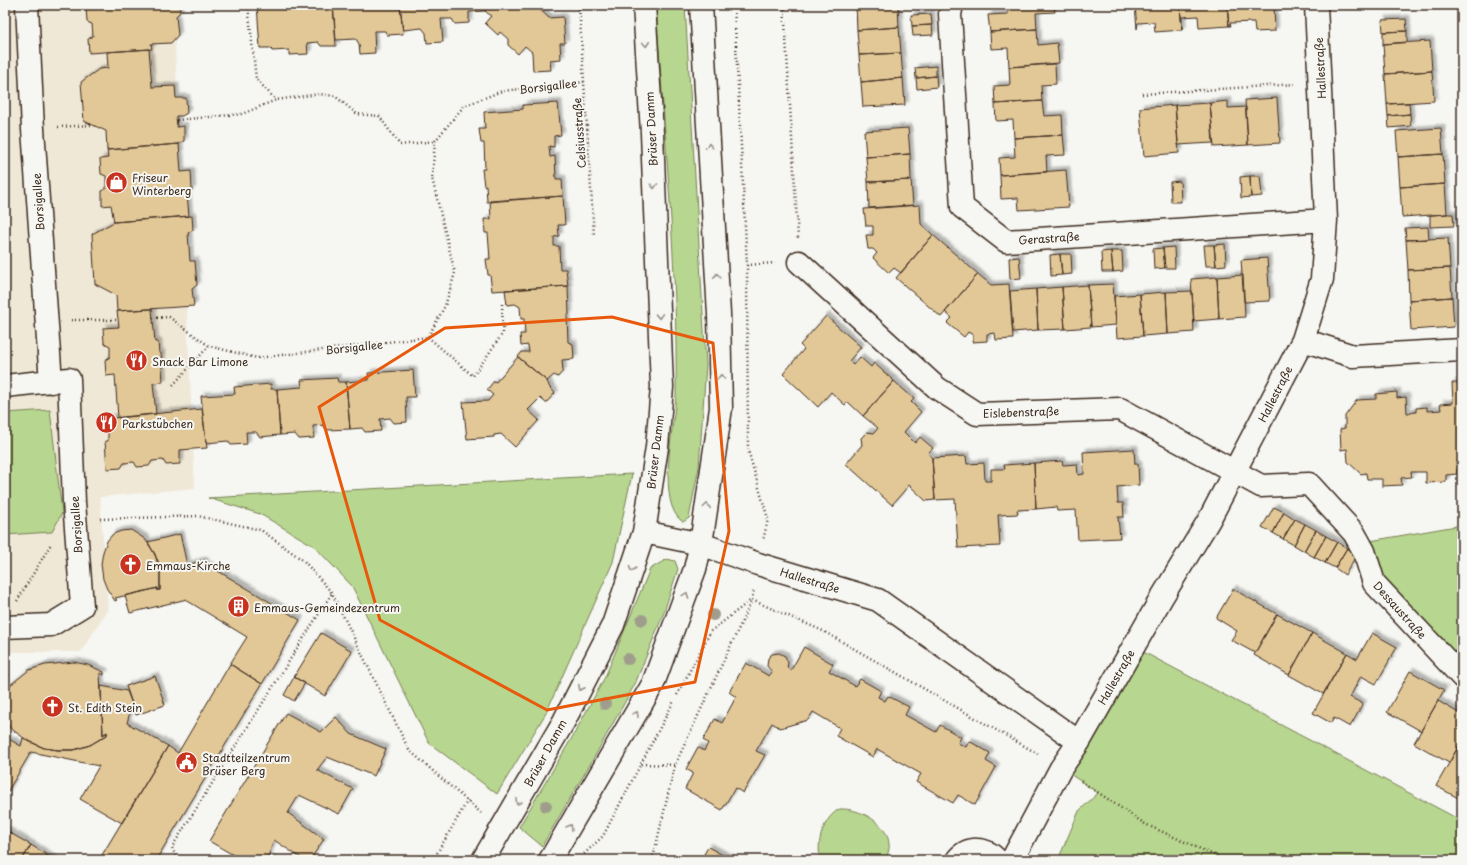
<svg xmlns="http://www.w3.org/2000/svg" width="1467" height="865" font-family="'Playpen Sans',sans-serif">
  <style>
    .built { fill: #f0e8d7 }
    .green { fill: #b7d68f; stroke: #798056 }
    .building { fill: #e2c797; stroke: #3b2a1e; filter: url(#shadow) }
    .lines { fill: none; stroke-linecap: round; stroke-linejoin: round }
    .minor-casing { stroke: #3b2a1e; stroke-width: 25 }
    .path { stroke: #3b2a1e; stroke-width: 2.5; stroke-dasharray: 1 3; stroke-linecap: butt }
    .minor { stroke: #f6f6f2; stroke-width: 22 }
    .tree { fill: #a09d8d }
    .oneway { stroke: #989088 }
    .marked { fill: none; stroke: #e8590c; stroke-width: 3; stroke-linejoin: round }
    .labels { text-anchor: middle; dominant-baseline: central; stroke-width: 4; stroke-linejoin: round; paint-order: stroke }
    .street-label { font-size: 11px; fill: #3b2a1e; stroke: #f6f6f2 }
    .poi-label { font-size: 11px; fill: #3b2a1e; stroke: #f6f6f2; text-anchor: start }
  </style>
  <defs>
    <filter id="shadow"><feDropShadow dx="3.5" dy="-3.5" stdDeviation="1" flood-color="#0004"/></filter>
  </defs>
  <rect width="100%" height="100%" fill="#f6f6f2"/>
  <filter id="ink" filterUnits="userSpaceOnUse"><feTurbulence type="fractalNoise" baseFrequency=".025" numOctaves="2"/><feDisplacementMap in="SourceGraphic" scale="8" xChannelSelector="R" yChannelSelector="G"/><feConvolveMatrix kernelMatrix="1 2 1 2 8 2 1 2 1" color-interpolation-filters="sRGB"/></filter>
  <g filter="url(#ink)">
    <!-- built -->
    <path class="built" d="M5,5H173L195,488L100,497L108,609L81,652H9L5,660Z"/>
    <!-- green -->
    <path class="green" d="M656,5H685L706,365L699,467L689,518L683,522C655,504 675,424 676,394C678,265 664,134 656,5Z
      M50,410L62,513L52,532L5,535V413Z
      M632,474L613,562L546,713L497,794L429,743L352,586L314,546L260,514L208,498Z
      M1462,525V677L1374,583L1370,541Z
      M667,559L675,561L678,569L663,615L635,684L592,761L542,846L519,827L573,736L605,677L650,569Z
      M1134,647L1462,821V860H1058L1079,811L1098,793L1061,768Z
      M840,809C859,808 888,823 889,844C890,849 887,855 886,860H821C815,844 824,816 840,809Z"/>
    <!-- building -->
    <path class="building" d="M93,5H180V12L176,16L178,35L171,43L151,44L152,49L89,53L88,39L93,36L92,24L87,22L86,7H93Z
      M257,5H333L336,46H321L318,42L307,43L308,54L289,55V50L272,51L271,48H260Z
      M333,5H400L403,34L387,35L385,31H374L375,53L360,54L359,44L356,39L336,40Z
      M400,5H487L485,11L469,12V23L455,24L452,19H441L443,42L427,43L426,33L422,28L403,30Z
      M487,5H535L549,18L563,17L565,43H560L561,59L550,60L551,70L533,71L532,52L525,46L518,54L508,45V39L500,32L498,35L485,23L491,16L485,11Z
      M856,5H898L899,27L857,30Z
      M1005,5H1054L1055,12L1036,13L1037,29L990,32L988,15L1008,14V8H1005Z
      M1135,5H1180L1182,30L1155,32L1154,22L1138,23L1137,29Z
      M1180,5H1227L1229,26L1199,28L1198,16L1182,17V30Z
      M1227,5H1274L1275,31L1255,32L1254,22L1230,23L1231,26H1229Z
      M931,14L932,25L912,26L911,15Z
      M1406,19L1407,31L1383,32L1382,20Z
      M932,25L933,35L913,36L912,26Z
      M899,27L901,53L859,55L857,30Z
      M1037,29L1038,45L1057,43L1059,63L1009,67L1008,48L991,49L990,32Z
      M1407,31V42L1383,44V32Z
      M1430,41L1432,71L1385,74L1383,44Z
      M149,49L152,87L175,86L176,98H186L187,113L182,116H176L177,127L184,126V141L179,144L107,150L106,131L84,121L81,82L99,69L108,68L107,52Z
      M901,53L903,78L861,82L859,55Z
      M1055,64L1056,84L1041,85L1042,101L995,104L994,86L1010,85L1009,67Z
      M936,66V76L916,78L915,68Z
      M1432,71L1434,101L1387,104L1385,74Z
      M936,76L937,87L917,89L916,78Z
      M903,78L905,105L863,107L861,82Z
      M1277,98L1280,143L1248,145L1245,100Z
      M1042,101L1044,116L1062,115L1063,135L1014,138L1013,120L996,121L995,104Z
      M1228,101V108L1246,107L1248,145L1214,147L1210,103Z
      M558,103L561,135L554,136V147L549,146L550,157L555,156L556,179H562L563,196L487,202L486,185L484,186L482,169H485L484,143H481L479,129H485L484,112L523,109V105Z
      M1210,103L1213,143L1178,145L1175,105Z
      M1409,103L1410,114L1388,116L1387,104Z
      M1175,105L1179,153L1144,156L1140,108Z
      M1410,114L1411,126L1389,128L1388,116Z
      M908,128L910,154L866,157L864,131Z
      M1441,128L1443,154L1398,157L1396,131Z
      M1063,135L1065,155L1046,156L1047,172L1000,175L999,158L1015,157L1014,138Z
      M179,144L181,172L191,171L192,190L187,194L189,216L114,222L111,205L102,206V191L106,188V176L101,174L100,159L108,158L107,150Z
      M910,154L911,180L868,182L866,157Z
      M1443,154L1445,184L1400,187L1398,157Z
      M1066,170L1069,207L1019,210L1018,198L1001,199L1000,175Z
      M1250,176H1260L1262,196L1251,197Z
      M1250,176L1251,197L1241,198L1240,177Z
      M911,180L913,205L869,208L868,182Z
      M1180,181L1181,202H1171L1170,182Z
      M1445,184L1447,214L1402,217L1400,187Z
      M563,196L565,225H558L559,236L554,237V246H559L560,269H566L568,286L492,291L490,275H488L486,259H490L488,233H485L484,219H491L490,201Z
      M920,205L921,224L933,235L901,273L894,268L889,273L873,258L877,253L873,249H868L866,235H873V226H866L864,209Z
      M1447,214H1453L1454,226L1430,227V215Z
      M192,216L193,230L188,233L190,261H195L197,285L192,289L194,306L117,311L116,295L95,284L92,234L114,222Z
      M1428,227L1429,239L1406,240L1405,228Z
      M933,235L978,274L941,317L896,278Z
      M1448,238L1450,268L1408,270L1406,240Z
      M1225,244L1226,265L1216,266L1214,245Z
      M1204,245H1214L1216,266H1206Z
      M1174,247L1175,268H1165L1163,248Z
      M1163,248L1165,268L1154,269L1153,249Z
      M1111,251H1122L1123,271L1113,272Z
      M1111,251L1113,272H1102L1101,252Z
      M1060,254H1071L1072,274L1062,275Z
      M1060,254L1062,275L1051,276L1050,255Z
      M1019,257L1021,278L1010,279L1009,258Z
      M1267,258L1270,301L1244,302L1241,260Z
      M1450,268L1452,297L1409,300L1408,270Z
      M978,274L991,285L1009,284L1013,339L996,340L995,333L987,334V341L973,342V335L968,332L964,337L947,323L952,318L945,312Z
      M1243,275L1245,317L1219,319L1217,277Z
      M1217,277L1219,319L1194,321L1191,279Z
      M1113,284L1116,325L1091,327L1088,285Z
      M1088,285L1091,327L1065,329L1062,287Z
      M568,286L569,315H567L568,342L573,344L574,359L562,360L563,371L558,377L554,375L547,381L518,357L522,352H529L528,345L521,346L520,334H525L524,319H521L520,307L515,304L507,305L505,290Z
      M1062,287L1065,329L1038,330L1036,289Z
      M1036,289L1038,330L1013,332L1010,291Z
      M1192,291L1194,332L1168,334L1166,292Z
      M1166,292L1168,334L1143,336L1140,294Z
      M1140,294L1143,336L1117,338L1114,296Z
      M1452,297L1454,327L1411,330L1409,300Z
      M152,309L155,342H158L159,353H161L163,382L153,383L156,414L118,418L115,375L106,376L105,360L110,357V346L104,343L103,328L119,327L117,311Z
      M826,316L861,347L849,361L853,365L860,357L871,367L874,363L894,381L863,416L848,402L845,405L831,392L818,407L783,374L804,349L800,345Z
      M518,357L547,381L550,388L555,393L546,403L540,398L528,410L539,420L515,447L501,434L494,435V437L467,439L463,402L488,401L493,395L487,390L494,381L496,382Z
      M413,370L415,397H406L407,422L394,423L390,418L380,419L381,431L365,432L362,428L350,429L346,382L369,380L368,373Z
      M337,378L338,382H346L350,429L327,430L323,425L313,426L314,438L299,439L295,434L280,435L277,389L302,387L301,380Z
      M894,381L914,399L911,402L921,412L904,432L915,443L920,437L933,448L928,453L932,458L935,500L926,501L909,485L892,505L846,464L862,445L861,438L867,432L874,433L878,428L863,416Z
      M1452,383H1462V469H1457V474L1446,475V482L1426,483V472H1411L1412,477L1401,478L1402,485L1382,486V479H1367L1366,473L1361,474L1348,462L1347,449L1341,450L1340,429L1345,428V416L1357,400L1376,399V394L1397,392V398L1406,397L1407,413L1416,412V408L1427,407V411L1441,410L1440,404L1453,403Z
      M271,384V389H277L280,435L260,437L256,432H246L247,444L231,445L228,441L206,443L201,396L235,394L234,387Z
      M202,409L207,448L180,450V464L166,465L163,460L152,461L149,466L137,467L134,462L124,463L121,468L107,469L105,441H108V430L104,431L103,419Z
      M1134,449L1135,464H1138L1139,485L1117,487L1118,503H1123L1124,517H1118L1120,538L1078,540L1076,510L1057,511L1056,507L1036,509L1034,463L1062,461L1063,465L1077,464L1078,475L1084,474L1083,452Z
      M966,456L967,464L984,463L985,481H991V469H1005L1004,465L1034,463L1036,509L1017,510L1018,514L998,515L1000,546L958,548L955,499L935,500L932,458Z
      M1274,507L1284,512L1273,533L1262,527Z
      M1284,512L1295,519L1283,539L1273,533Z
      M1295,519L1305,524L1294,545L1283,539Z
      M1305,524L1316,530L1304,551L1294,545Z
      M131,530L145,539L155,554L160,572V590H157L158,588L115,598L117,600L115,601L107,589L103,579L101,564L103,552L107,541L113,534L121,531Z
      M1316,530L1326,536L1314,557L1304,551Z
      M180,534L187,565L204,560L206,567L208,565L300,620L262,684L230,664L247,637L186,600L187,599L130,613L125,596L158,588L157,590H160V572L158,561L148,542Z
      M1326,536L1337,542L1325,563L1314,557Z
      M1337,542L1347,548L1335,568L1325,563Z
      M1347,548L1357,554L1345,575L1335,568Z
      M1233,589L1277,614L1255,653L1231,640L1237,631L1216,618Z
      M1277,614L1312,633L1289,675L1254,655Z
      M321,633L352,651L325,696L294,677Z
      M1312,633L1347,653L1323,694L1289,675Z
      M1372,633L1397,647L1376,684L1361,676L1350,697L1363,704L1350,727L1334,718L1331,723L1313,713L1347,653L1357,659Z
      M804,647L833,664L829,671L855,686L860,679L881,691L878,697L885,701L888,696L909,707L905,715L936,732L940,725L961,737L958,743L966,747L969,741L990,753L986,761L996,767L975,805L958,795L953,803L916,782L921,774L877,749L873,757L836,736L840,728L813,712L808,720L780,728L772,723L756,751L765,755L743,793L735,788L722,810L685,789L693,773L686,769L698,747L704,751L708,743L703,740L715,719L722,723L736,697L729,692L746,663L769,676L772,672L767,666L768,658L772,654L779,653L785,656L788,663L787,668L791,670Z
      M74,662L88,665L104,672V675L100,673L103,735L107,732V735L90,745L74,750H58L44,748L28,741L10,728L5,717V697L9,686L29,670L45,665Z
      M230,664L262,684L156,860H99L168,746L178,753Z
      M1410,671L1444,690L1421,731L1387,712Z
      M155,676L165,705L136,715L126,686Z
      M294,677L305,683L294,701L284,695Z
      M101,686L127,691L132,704L127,723L168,746L122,823L80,799L99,766L31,752L5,796V737L21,746L23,738L44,748L58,750H74L90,745L107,735V732L103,735Z
      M1438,701L1462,715V740L1449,763L1414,743Z
      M286,713L321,732L336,717L351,734L386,749L374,776L327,757L317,770L353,789L339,814L299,795L288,813L324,839L310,860H304L274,840L268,857L273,860H242L209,841Z
      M1460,744L1462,745V800L1436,786Z
      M5,830L31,845L22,860H5Z
      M31,845L55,860H22Z
      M708,847L732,860H701Z"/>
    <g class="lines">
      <defs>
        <path id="minor" d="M27,5L33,129L51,382
          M952,5L950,14L962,207L1006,241L1326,220
          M799,262L937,388L977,414L1120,409L1261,486L1309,484L1354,533L1364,551L1374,583L1462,677
          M1303,340L1353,356L1462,350
          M5,386L69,379L74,502L82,606L51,625L5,627
          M644,532L701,544L758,564L878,600L1079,742
          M483,860L564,721L613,625L644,532L657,447L662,387L652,133L644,5
          M550,860L653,684L695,569L701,544L721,408L719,314L701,5
          M957,860C968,846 986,847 997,860
          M1012,860L1061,768L1079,742L1162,597L1209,520L1303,340L1322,279L1326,220L1316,5"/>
      </defs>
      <!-- minor casing -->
      <use href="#minor" class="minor-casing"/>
      <!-- path -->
      <path class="path" d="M248,5L256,79L276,100
        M579,5L594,236
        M734,5L747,265L748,450L768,519L763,541
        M784,5L798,238
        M1142,94L1296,84
        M177,120L242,114L276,100L319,94L335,96L357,114L379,116L400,145L435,141
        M58,127L92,125
        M747,265L775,263
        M153,318L169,317L209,346L257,358L428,337L445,306L455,273L432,178L435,141L464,106L502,91L584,82
        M71,320H118
        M428,337L473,376L503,333L502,303
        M173,385L209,346
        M100,519L198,516L261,530L304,561L332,593L409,750L481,813
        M752,600L823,631L1040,755
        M17,601L51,544
        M677,695L711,631L751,600
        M641,764L675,765
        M1081,781L1145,824L1225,860
        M584,854L603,836L674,701
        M177,860L172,847L332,593
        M433,860L468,800
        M651,860L654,854L675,765L752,600L754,589"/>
      <!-- minor -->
      <use href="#minor" class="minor"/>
    </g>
    <!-- trees -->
    <g class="tree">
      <circle cx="713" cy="615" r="6"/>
      <circle cx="642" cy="620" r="6"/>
      <circle cx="628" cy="659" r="6"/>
      <circle cx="605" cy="704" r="6"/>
      <circle cx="546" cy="806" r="6"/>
    </g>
    <!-- one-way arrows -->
    <defs><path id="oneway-chevron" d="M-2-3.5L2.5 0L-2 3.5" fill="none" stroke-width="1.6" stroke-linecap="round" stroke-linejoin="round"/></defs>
    <g class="oneway">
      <use href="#oneway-chevron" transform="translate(646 44) rotate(86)"/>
      <use href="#oneway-chevron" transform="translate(709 146) rotate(-93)"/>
      <use href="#oneway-chevron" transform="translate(654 186) rotate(88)"/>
      <use href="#oneway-chevron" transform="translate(717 276) rotate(-93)"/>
      <use href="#oneway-chevron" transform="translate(659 316) rotate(88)"/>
      <use href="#oneway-chevron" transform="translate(721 377) rotate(-91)"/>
      <use href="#oneway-chevron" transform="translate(707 506) rotate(-82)"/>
      <use href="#oneway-chevron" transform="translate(632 569) rotate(108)"/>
      <use href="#oneway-chevron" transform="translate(686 595) rotate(-70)"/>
      <use href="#oneway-chevron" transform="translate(581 688) rotate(117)"/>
      <use href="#oneway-chevron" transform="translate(636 714) rotate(-60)"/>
      <use href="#oneway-chevron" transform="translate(518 802) rotate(121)"/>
      <use href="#oneway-chevron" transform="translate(570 827) rotate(-59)"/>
    </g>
  </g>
  <!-- marked area -->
  <path class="marked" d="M612,317L713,343L729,531L695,682L547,710L380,620L319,407L445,328Z"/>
  <!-- icons -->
  <defs>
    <symbol id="shop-disc" viewBox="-11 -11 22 22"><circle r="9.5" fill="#c8321e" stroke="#f6f6f2"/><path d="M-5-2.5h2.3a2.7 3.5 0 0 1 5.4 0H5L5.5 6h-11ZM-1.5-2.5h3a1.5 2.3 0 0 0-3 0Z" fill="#fff"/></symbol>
    <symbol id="restaurant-disc" viewBox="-11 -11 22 22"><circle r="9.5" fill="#c8321e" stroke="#f6f6f2"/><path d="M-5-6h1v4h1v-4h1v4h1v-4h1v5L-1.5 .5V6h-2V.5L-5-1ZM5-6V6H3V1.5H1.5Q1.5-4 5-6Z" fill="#fff"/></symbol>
    <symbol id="church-disc" viewBox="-11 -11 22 22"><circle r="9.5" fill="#c8321e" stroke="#f6f6f2"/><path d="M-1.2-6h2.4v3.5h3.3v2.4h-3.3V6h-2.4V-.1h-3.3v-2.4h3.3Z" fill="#fff"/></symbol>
    <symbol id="building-disc" viewBox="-11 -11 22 22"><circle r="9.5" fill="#c8321e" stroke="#f6f6f2"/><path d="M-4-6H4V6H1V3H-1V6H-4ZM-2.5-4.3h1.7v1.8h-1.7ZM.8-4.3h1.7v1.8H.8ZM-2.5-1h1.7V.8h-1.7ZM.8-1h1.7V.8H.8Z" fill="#fff"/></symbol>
    <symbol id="civic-disc" viewBox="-11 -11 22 22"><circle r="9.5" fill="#c8321e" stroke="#f6f6f2"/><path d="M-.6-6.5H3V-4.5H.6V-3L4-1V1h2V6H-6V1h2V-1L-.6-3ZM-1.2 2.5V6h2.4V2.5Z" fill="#fff"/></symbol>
  </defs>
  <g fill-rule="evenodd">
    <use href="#shop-disc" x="104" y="170" width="25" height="25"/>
    <use href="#restaurant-disc" x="124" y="348" width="25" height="25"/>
    <use href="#restaurant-disc" x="94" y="410" width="25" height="25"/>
    <use href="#church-disc" x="118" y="552" width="25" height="25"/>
    <use href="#building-disc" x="226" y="594" width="25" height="25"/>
    <use href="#church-disc" x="40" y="694" width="25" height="25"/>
    <use href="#civic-disc" x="174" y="750" width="25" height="25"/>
  </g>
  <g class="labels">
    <!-- street labels -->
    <g class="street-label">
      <text transform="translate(1320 68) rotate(-93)">Hallestraße</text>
      <text transform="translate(548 86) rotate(-7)">Borsigallee</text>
      <text transform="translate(651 129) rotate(-93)">Brüser Damm</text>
      <text transform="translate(579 133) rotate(-94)">Celsiusstraße</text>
      <text transform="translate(38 202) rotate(-94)">Borsigallee</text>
      <text transform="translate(1049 238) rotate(-4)">Gerastraße</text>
      <text transform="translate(354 347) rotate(-6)">Borsigallee</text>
      <text transform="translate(1275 394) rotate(-63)">Hallestraße</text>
      <text transform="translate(1021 412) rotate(-2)">Eislebenstraße</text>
      <text transform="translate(655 452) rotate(-83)">Brüser Damm</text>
      <text transform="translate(76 525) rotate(-94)">Borsigallee</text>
      <text transform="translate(810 580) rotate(17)">Hallestraße</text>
      <text transform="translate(1400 610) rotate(48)">Dessaustraße</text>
      <text transform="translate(1116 677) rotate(-60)">Hallestraße</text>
      <text transform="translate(545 753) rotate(-61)">Brüser Damm</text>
    </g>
    <!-- poi labels -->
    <g class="poi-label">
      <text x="132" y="177">Friseur<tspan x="132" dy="13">Winterberg</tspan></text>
      <text x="152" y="361">Snack Bar Limone</text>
      <text x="122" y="423">Parkstübchen</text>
      <text x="146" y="565">Emmaus-Kirche</text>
      <text x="254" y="607">Emmaus-Gemeindezentrum</text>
      <text x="68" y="707">St. Edith Stein</text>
      <text x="202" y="757">Stadtteilzentrum<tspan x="202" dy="13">Brüser Berg</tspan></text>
    </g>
  </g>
  <!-- margin -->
  <rect width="1467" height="865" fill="none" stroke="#f6f6f2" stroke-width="20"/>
  <rect x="10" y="10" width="1447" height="845" fill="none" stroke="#3b2a1e" stroke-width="1.5" filter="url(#ink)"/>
</svg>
